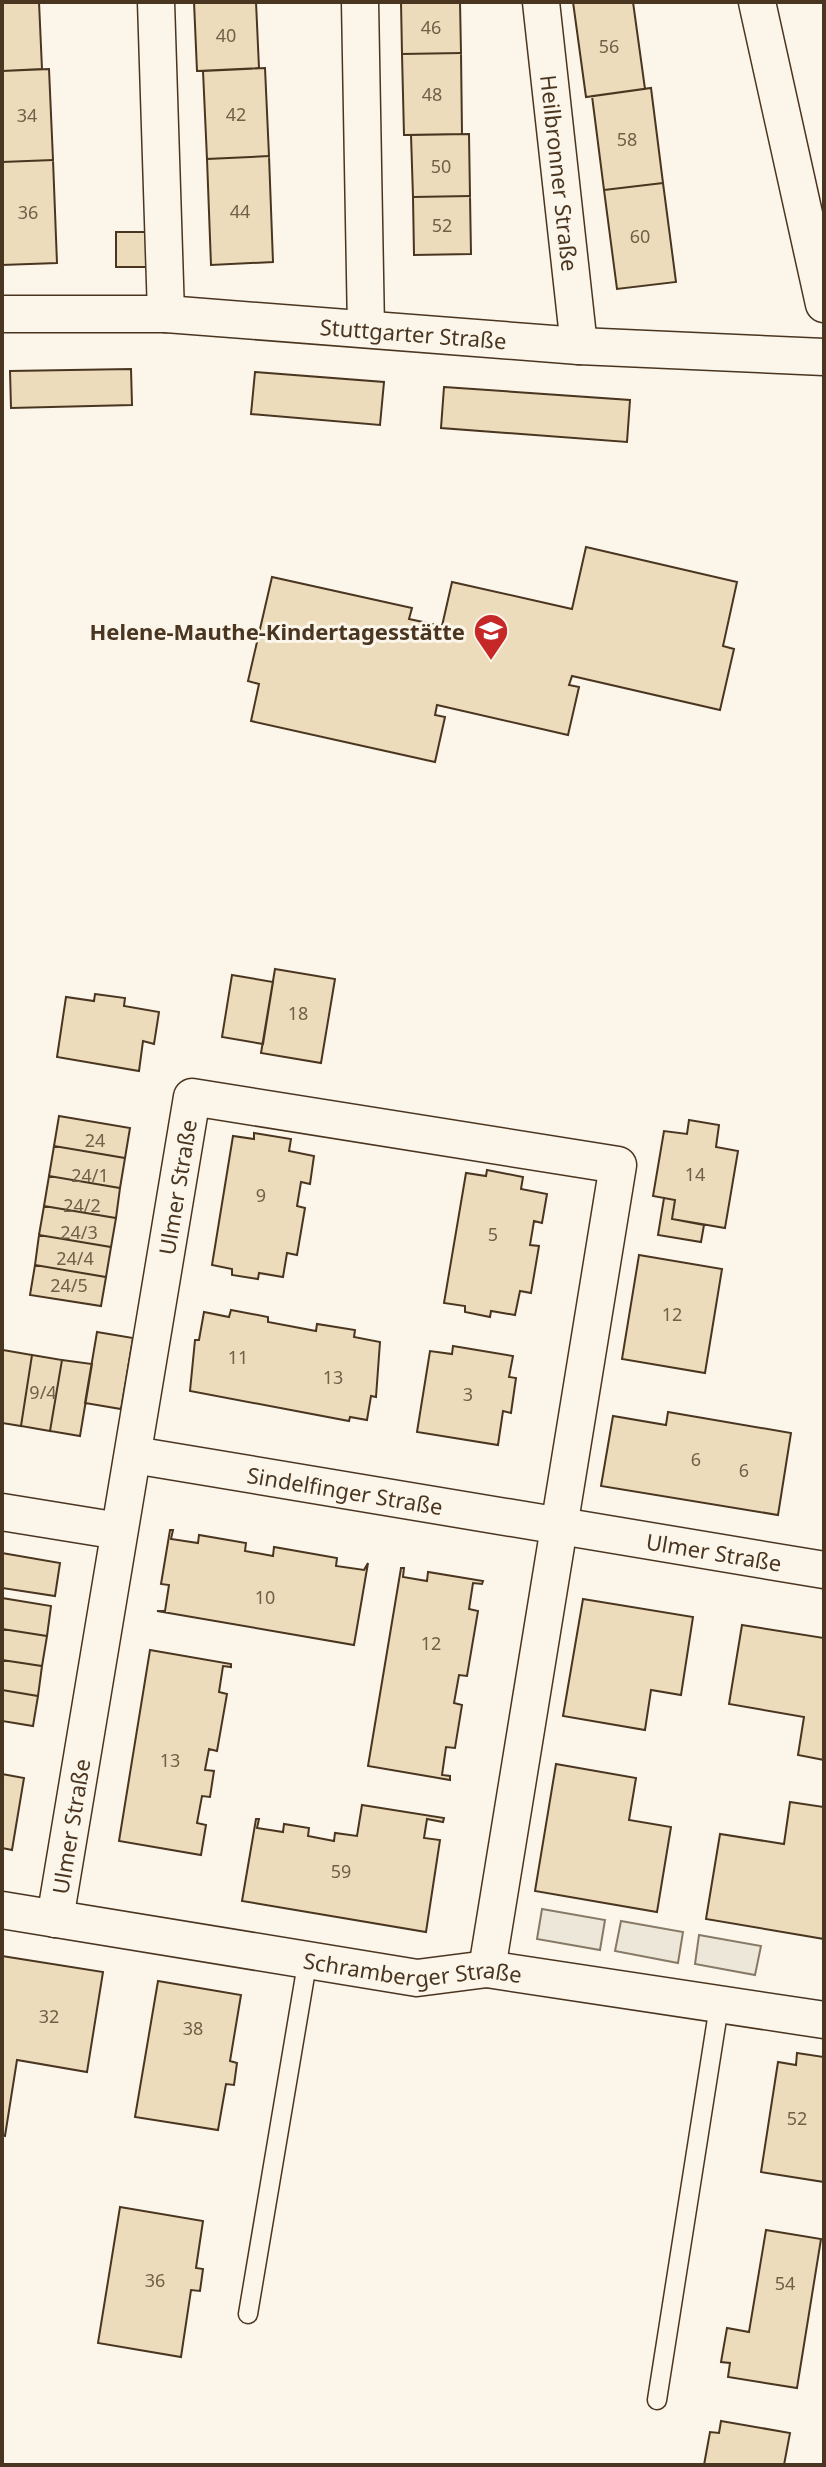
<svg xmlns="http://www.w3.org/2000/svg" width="826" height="2467" font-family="'Noto Sans',sans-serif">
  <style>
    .parking { fill: #ede7d9; stroke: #887966; stroke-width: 2 }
    .building { fill: #ecdcbc; stroke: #4a3520; stroke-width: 2 }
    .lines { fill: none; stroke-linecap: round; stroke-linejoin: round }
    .lane-casing { stroke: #4a3520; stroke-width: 21 }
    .street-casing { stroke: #4a3520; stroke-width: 39 }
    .lane { stroke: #fbf6e9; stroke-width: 18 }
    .street { stroke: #fbf6e9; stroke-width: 36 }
    .labels { text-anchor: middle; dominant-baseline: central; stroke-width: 6; stroke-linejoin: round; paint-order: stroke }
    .number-label { font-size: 18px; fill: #725f47 }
    .street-label { font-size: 22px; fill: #4a3520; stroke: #fbf6e9 }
    .poi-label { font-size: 22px; font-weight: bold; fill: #4a3520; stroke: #fbf6e9; text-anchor: end }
  </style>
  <rect width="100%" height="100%" fill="#fbf6e9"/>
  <!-- parking -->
  <path class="parking" d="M542,1909L605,1920L600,1950L537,1939Z
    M621,1921L683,1932L678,1963L615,1951Z
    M699,1935L761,1946L755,1975L695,1964Z"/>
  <!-- building -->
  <path class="building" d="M2,2H39L42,69L2,71Z
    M194,2H256L259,68L197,71Z
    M401,2H460L461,53L402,54Z
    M573,2H633L645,89L586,97Z
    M461,53L462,134L404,135L402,54Z
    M265,68L269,156L207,159L203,71Z
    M49,69L53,160L2,162V71Z
    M651,88L663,183L604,190L592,96Z
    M469,134L470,196L413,197L411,135Z
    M269,156L273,262L211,265L207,159Z
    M53,160L57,263L2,265V162Z
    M663,183L676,282L617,289L604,190Z
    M470,196L471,254L414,255L413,197Z
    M116,232H152V267H116Z
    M131,369L132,405L11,408L10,371Z
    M255,372L384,382L380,425L251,414Z
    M444,387L630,400L627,442L441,428Z
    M586,547L737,582L723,646L734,649L720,710L572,676L569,685L579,687L568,735L437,705L435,715L445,717L435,762L251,721L259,684L248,681L272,577L412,608L409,619L442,626L452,582L572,609Z
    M275,969L335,979L321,1063L261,1053Z
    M232,975L273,982L263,1044L222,1037Z
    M95,994L125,998L124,1006L159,1012L154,1044L143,1041L139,1071L57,1057L66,997L94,1001Z
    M59,1116L130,1128L125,1158L54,1146Z
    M689,1120L719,1125L716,1147L738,1151L725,1228L672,1219L675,1200L653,1196L664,1131L687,1134Z
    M254,1133L291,1139L289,1151L314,1156L310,1184L301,1182L297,1206L305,1208L297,1255L287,1253L283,1277L259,1273L258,1279L232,1275V1269L212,1265L233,1136L254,1139Z
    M54,1146L125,1158L120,1188L49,1176Z
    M487,1170L523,1177L521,1189L547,1194L542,1223L534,1221L530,1245L539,1246L531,1293L520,1291L515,1315L491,1311L490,1317L465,1312V1306L444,1303L466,1173L486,1176Z
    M49,1176L120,1188L116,1218L44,1206Z
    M664,1198L675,1200L672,1219L704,1225L701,1242L658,1235Z
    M44,1206L116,1218L111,1247L39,1235Z
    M39,1235L111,1247L106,1277L35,1265Z
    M639,1255L722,1269L705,1373L622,1359Z
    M35,1265L106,1277L101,1306L30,1295Z
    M231,1310L268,1317V1322L316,1331L317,1324L355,1330L354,1337L380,1342L376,1397L371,1396L367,1420L350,1417L349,1421L190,1391L195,1340H199L204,1312L229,1317Z
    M97,1332L133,1338L121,1409L85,1403Z
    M453,1346L513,1356L509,1377L516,1378L511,1413L503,1411L498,1445L417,1432L430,1351L452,1354Z
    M3,1350L32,1355L21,1426L2,1423Z
    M32,1355L62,1360L50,1431L21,1426Z
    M62,1360L92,1364L80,1436L50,1431Z
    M668,1412L791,1433L778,1515L601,1486L613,1416L666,1425Z
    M170,1530H173L171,1539L198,1543L199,1535L246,1543L245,1551L273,1556L274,1547L337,1558L336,1566L364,1570L368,1563L354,1645L157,1611H165L169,1585L161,1584Z
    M2,1553L60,1563L55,1596L2,1588Z
    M401,1568H404L403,1577L427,1581L428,1572L483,1581L482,1584L473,1583L469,1609L478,1611L467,1676L459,1675L454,1703L462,1705L455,1748L446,1747L442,1775L450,1776V1780L368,1766Z
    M2,1598L51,1606L47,1636L2,1629Z
    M583,1599L693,1617L681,1695L651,1690L645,1730L563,1716Z
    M742,1625L824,1638V1760L798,1755L804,1717L729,1704Z
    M2,1629L47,1636L42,1666L2,1660Z
    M150,1650L231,1664V1667L223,1666L219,1692L227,1694L217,1751L209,1749L205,1770L214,1771L210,1797L202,1796L197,1823L206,1825L201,1855L119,1841Z
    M2,1660L42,1666L38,1696L2,1690Z
    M2,1690L38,1696L33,1726L2,1721Z
    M556,1764L636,1778L629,1820L671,1827L657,1912L535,1891Z
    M2,1774L24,1778L12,1850L2,1848Z
    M790,1802L824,1807V1939L706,1919L720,1834L784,1844Z
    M362,1805L444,1818L443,1822L427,1819L424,1838L440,1840L426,1932L242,1901L256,1819H259L257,1828L283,1832L284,1824L309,1828L308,1836L334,1841L335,1833L357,1836Z
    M2,1956L103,1972L87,2072L17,2060L5,2136L2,2135Z
    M158,1981L241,1995L230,2061L237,2063L234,2085L226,2084L218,2130L135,2117Z
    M797,2053L824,2057V2182L761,2172L778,2062L796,2065Z
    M120,2207L203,2221L196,2268L203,2269L200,2291L191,2290L181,2357L98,2343Z
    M766,2230L821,2239L797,2388L728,2377L730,2363L721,2362L727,2328L749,2332Z
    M721,2421L790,2433L784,2465H704L710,2432L719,2433Z"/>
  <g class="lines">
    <defs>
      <path id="lane" d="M248,2314L308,1958
        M657,2400L719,2006"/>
      <g id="street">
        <path d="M156,2L166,314"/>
        <path d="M360,2L366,329"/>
        <path id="s1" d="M541,2L579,346"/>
        <path d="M757,2L824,304"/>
        <path id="s2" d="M2,314H166L579,346L824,357"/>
        <path id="s3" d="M134,1455L824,1570"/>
        <path d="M2,1512L119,1531"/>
        <path id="s4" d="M2,1910L417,1978L487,1969L824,2020"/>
        <path id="s5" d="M55,1919L192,1097L618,1165L487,1969"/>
      </g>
    </defs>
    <!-- lane casing -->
    <use href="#lane" class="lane-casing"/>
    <!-- street casing -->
    <use href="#street" class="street-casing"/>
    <!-- lane -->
    <use href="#lane" class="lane"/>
    <!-- street -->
    <use href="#street" class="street"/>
  </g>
  <!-- icons -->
  <defs>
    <symbol id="school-pin" viewBox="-11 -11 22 30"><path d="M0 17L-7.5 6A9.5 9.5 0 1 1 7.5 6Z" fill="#c62828" stroke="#fbf6e9"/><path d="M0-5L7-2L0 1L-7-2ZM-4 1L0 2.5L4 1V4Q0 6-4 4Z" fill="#fff"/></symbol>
  </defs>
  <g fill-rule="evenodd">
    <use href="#school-pin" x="471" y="611" width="40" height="54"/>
  </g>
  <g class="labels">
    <!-- number labels -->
    <g class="number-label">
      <text x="431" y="27">46</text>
      <text x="226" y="35">40</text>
      <text x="609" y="46">56</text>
      <text x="432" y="94">48</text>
      <text x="236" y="114">42</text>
      <text x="27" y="115">34</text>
      <text x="627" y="139">58</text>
      <text x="441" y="166">50</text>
      <text x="240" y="211">44</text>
      <text x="28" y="212">36</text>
      <text x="442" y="225">52</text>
      <text x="640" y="236">60</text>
      <text x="298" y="1013">18</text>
      <text x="95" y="1140">24</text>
      <text x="695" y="1174">14</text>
      <text x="90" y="1175">24/1</text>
      <text x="261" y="1195">9</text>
      <text x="82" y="1205">24/2</text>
      <text x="79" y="1232">24/3</text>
      <text x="493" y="1234">5</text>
      <text x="75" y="1258">24/4</text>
      <text x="69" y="1285">24/5</text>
      <text x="672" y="1314">12</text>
      <text x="238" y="1357">11</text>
      <text x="333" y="1377">13</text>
      <text x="43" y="1392">9/4</text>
      <text x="468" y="1394">3</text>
      <text x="696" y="1459">6</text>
      <text x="744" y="1470">6</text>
      <text x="265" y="1597">10</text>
      <text x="431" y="1643">12</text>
      <text x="170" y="1760">13</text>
      <text x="341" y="1871">59</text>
      <text x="49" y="2016">32</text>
      <text x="193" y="2028">38</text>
      <text x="797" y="2118">52</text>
      <text x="155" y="2280">36</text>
      <text x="785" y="2283">54</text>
    </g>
    <!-- street labels -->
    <g class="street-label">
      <text stroke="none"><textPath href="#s1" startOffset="172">Heilbronner Straße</textPath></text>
      <text stroke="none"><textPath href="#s2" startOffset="412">Stuttgarter Straße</textPath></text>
      <text stroke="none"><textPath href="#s5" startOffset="742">Ulmer Straße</textPath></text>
      <text stroke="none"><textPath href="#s3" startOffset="214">Sindelfinger Straße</textPath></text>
      <text stroke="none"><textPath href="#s3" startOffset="588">Ulmer Straße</textPath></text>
      <text stroke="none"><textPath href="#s5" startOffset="94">Ulmer Straße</textPath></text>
      <text stroke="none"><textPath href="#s4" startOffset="416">Schramberger Straße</textPath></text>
    </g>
    <!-- poi labels -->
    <g class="poi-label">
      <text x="465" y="631">Helene-Mauthe-Kindertagesstätte</text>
    </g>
  </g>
  <!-- border -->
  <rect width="826" height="2467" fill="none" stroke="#4a3520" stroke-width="8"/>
</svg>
